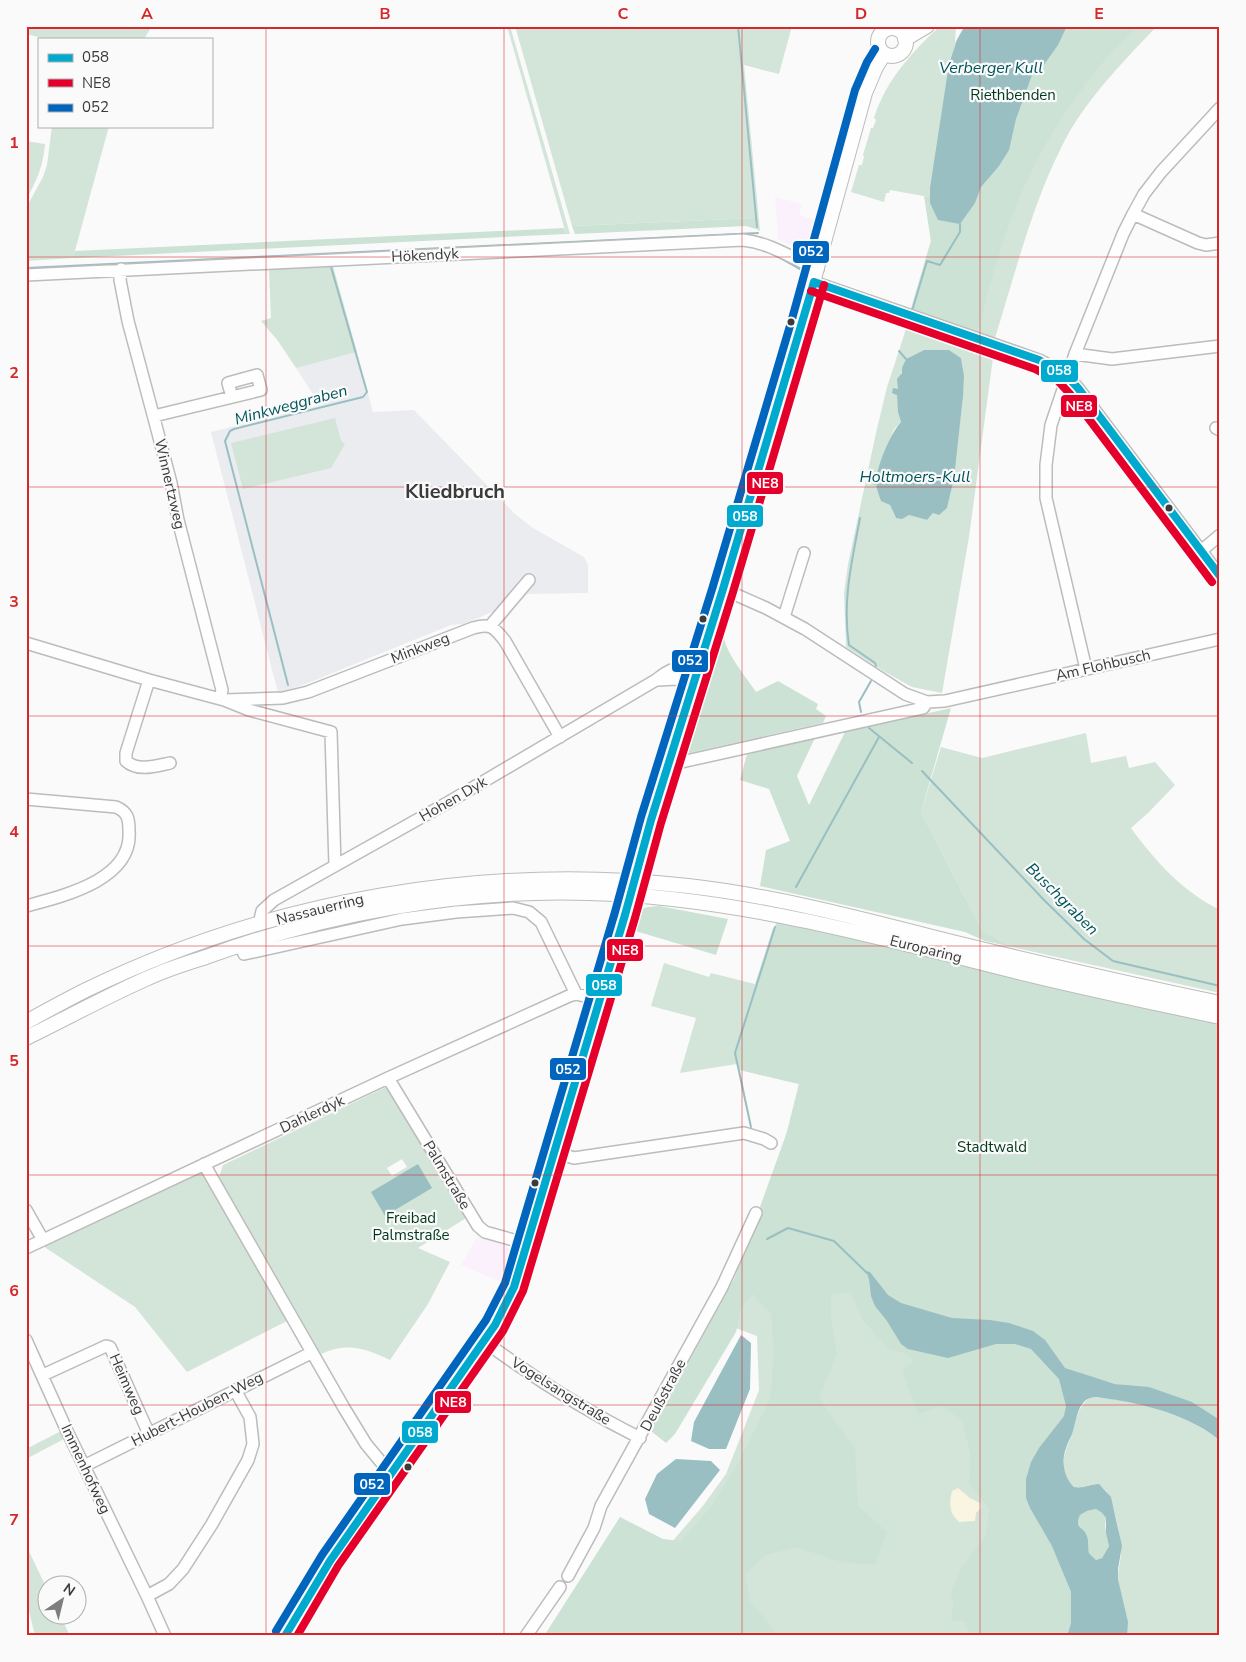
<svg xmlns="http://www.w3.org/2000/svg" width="1246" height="1662" font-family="'Nunito Sans',sans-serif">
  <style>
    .commercial { fill: #fbf1fc }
    .built { fill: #ebecf0 }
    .green { fill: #d3e4d9; fill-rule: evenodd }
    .forest { fill: #cce2d4 }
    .sand { fill: #faf5e1 }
    .water { fill: #99bfc2; fill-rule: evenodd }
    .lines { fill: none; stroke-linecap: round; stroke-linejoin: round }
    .stream { stroke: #99bfc2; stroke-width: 2 }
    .minor-casing { stroke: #bcbcbd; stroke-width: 14 }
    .major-casing { stroke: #bcbcbd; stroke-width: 16 }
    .minor { stroke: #fefefe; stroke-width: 11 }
    .major { stroke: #fefefe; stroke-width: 14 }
    .bus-1-casing { stroke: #fafafb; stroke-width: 11 }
    .bus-2-casing { stroke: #fafafb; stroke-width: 11 }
    .bus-3-casing { stroke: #fafafb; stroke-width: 11 }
    .bus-1 { stroke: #00a9ce; stroke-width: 8 }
    .bus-2 { stroke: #e4002b; stroke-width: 8 }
    .bus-3 { stroke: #0065bd; stroke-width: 8 }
    .grid { fill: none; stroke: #d62828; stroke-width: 1; stroke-opacity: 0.55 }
    .bus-dot { fill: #3b3b3c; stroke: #fafafb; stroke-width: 2 }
    .labels { text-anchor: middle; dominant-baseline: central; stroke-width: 4.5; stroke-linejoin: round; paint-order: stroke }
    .park-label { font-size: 15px; fill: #01361c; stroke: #fafafb }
    .street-label { font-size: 15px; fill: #3b3b3c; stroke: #fafafb }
    .water-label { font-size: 16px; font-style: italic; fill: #005559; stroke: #fafafb }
    .district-label { font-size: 20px; font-weight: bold; fill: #3b3b3c; stroke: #fafafb }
    .line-badge { stroke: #fafafb; stroke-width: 2 }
    .badge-label { font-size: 14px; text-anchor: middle; font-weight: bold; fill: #fff }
    .neatline { fill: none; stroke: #d62828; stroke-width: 2 }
    .grid-label { font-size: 16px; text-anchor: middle; font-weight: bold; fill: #d62828 }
  </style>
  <rect width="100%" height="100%" fill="#fafafb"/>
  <!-- commercial -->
  <path class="commercial" d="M775,197L802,204L799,215L820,221L810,252H804L778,239Z
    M477,1237L507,1246L511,1249V1254L501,1282L461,1265Z"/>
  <!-- built -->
  <path class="built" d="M357,352L373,412L414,410L515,514L533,528L584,557L588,565V593L527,594L502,624L495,611L463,624L451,625L308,683L278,693L211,432L320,405L296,368Z"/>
  <!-- green -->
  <path class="green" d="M26,26H152L144,39H46L26,34Z
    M507,26H510L570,234H566Z
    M515,26H792L779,74L744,65L760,231L756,229L755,218L572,226Z
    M940,26H956L955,43L964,26H1157C1122,63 1083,102 1061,148C1031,208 1015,274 995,338L911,308L937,220L929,197L890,190L889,193H886L884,202L851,192L859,165H862L864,157L863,155L871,128H873L876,120L874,118C886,80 912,52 940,26Z
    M52,126H109L73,258L26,261V208L43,177L47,165Z
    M26,141L45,144C43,167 37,180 26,200Z
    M333,266L357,352L296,368L278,341L261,321L271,318L269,269Z
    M908,323L994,350L969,537L942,693L912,687L885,672L846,647L844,593L848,564L876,433L887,387ZM924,350H949L961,358C966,383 962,406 959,431C956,457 953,482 947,508L933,513L927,520L909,515L896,518L890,505L887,448L894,429L901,422C895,401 898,379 906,359Z
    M335,418L341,441L345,444L331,468L243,489L231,443Z
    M1086,733L1091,763L1126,756L1129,768L1155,762L1175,785L1148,813L1131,828C1155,861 1182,891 1220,910V993L1012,947L982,930L921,812L941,747L982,758Z
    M773,928L1220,1420L1192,1402L1094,1378L1059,1423L1067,1636H544L670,1544L702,1507L726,1474L759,1390L757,1336L725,1324L787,1132L799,1084L740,1070L751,1124L749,1121L737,1064L680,1073L696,1018L651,1006L664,963L709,977L711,973L755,984Z
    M386,1087L466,1218L418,1248L450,1262L428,1304L390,1360C365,1348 347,1342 321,1354L219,1177L223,1165ZM402,1159L407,1167L392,1176L387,1168Z
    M203,1170L289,1320L187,1372L135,1307L43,1246Z
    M1089,1398C1126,1396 1193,1416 1220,1441V1636H1127C1128,1616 1121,1598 1118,1578C1118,1570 1120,1563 1121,1555C1122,1543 1114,1496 1104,1489C1102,1486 1097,1485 1094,1484L1082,1488L1074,1487C1056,1467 1065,1455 1072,1433C1076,1420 1078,1407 1089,1398Z
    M63,1430L64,1439L26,1459V1449Z
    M26,1545L47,1589L48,1614L60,1615L70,1636H35L26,1599Z"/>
  <!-- forest -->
  <path class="forest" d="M1067,26H1138C1073,86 1026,167 1000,251C991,278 985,305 977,332L911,310L931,242L924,196L930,197V203H975L981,187L999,166L1009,150L1016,119L1032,75L1041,69L1058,45Z
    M755,218L756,229L746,226L575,234L572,226Z
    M564,228L566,234L73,258L75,251Z
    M722,623C721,649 742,671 756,692L778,681L818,704L816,709L826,716L823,723L684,754Z
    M951,708L921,812L982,930L1012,947L985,941L965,932L760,886L766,850L790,841L769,789L740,780L747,754L815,738L797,776L809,805L845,732Z
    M659,906L728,919L716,955L632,930C638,911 637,907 659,906Z
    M777,920L1220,1021V1420L1192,1402L1149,1387L1115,1384L1065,1368L1045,1340L1009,1323L990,1320L952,1318L901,1303L888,1295L879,1285L875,1306L887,1321L977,1348L996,1344H1015L1031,1349L1059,1379L1066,1406L1064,1417L1059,1423L1026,1498L1030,1508L1052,1546L1071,1592V1623L1067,1636H968L970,1634L964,1621H953L951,1615L954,1606L951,1593L961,1567L986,1536L989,1508L969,1483L971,1458L963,1421L942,1406L918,1414L902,1370L914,1361L906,1354L888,1348L862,1319L851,1292L831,1294V1317L837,1353L819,1398L855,1449L858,1506L887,1532L875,1565L841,1562L796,1547L766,1555L745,1574L750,1601L775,1631L772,1636H544L620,1517L663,1539L681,1541L710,1508L735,1469L770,1399L774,1355L771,1314L753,1294L741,1308L736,1332L675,1434L666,1443L651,1431L734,1279L787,1132L799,1084L740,1070L736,1054Z
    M1096,1509L1102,1513L1106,1518L1105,1526L1109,1546L1102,1558L1096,1560L1089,1553C1088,1548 1089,1541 1087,1536C1083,1526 1074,1530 1080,1515L1087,1511Z"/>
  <!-- sand -->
  <path class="sand" d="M958,1488L970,1498L980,1503L981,1508L976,1513L975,1521L959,1522C949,1513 949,1504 952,1491Z"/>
  <!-- water -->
  <path class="water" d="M965,26H1067L1058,45L1041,69L1032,75L1016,119L1009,150L999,166L981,187L975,203L960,224L938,220L930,203V188L949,64L957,40Z
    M924,350H949L961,358L964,376L963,397L954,478L947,508L939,515L933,513L927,520L909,515L902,519L896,518L890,505L881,501C879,495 876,488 876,482C876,468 891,432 901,422L898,412L897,395L892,393L893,388L898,389L897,379L902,373V368L906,359Z
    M418,1164L432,1188L385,1216L371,1192Z
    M866,1271L870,1272L888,1295L901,1303L952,1318L990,1320L1009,1323L1033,1331L1045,1340L1065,1368L1115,1384L1149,1387L1192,1402L1220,1420V1441C1194,1417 1143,1403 1109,1399C1103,1398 1096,1396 1090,1398C1077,1402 1076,1424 1072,1434C1067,1445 1062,1455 1064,1467C1065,1475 1069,1482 1074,1487C1084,1489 1090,1484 1099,1484L1111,1497L1122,1546L1118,1569V1579L1128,1622L1127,1636H1067L1071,1623V1592L1052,1546L1030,1508L1026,1498V1479L1031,1462L1039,1448L1064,1416L1066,1406L1059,1379L1031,1349L1015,1344H996L948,1358L908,1349L901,1344L887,1321L875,1306L871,1296L869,1279ZM1096,1509L1102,1513L1106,1518V1533L1109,1546L1102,1558L1096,1560L1089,1553C1088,1548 1089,1541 1087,1536C1083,1525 1074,1530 1080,1515L1087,1511Z
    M741,1335L751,1343L750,1389L726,1449H709L691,1441L694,1422Z
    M676,1459L711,1461L720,1470L675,1528L649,1514L645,1499L657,1474Z"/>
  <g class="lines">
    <!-- stream -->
    <path class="stream" d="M738,26L757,227
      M775,255L803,271L808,280
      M26,268L758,233
      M912,311L927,261L940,265L960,232V224
      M901,323L908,324
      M899,351L906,359
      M869,478L875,484
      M860,518C852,561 842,601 849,645L875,663L876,666
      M288,685L225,441L230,431L234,429L363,397L367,392L331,267
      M861,712L859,702L871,681
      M869,728L912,763
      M922,771L1045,901L1084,939L1113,961L1220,986
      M796,887L879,737
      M751,1127L735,1053L775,927
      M767,1239L788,1228L834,1241L867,1273"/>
    <defs>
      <path id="minor" d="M1133,214L1198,243L1206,245L1220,243
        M121,269L120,280L128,321L155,422L171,483L178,520L222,690L220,698
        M26,275L743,240C771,243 793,259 818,269
        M814,282L1039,360L1064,373L1078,388L1220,576
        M1075,354L1112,359L1220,346
        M154,416L261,390L257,375L228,383L232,397
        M1216,428L1220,430
        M1201,551L1220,535
        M723,589L766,608L805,629L905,694L927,702L945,701L1220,639
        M784,617L804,553
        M490,626L529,580
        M26,643L149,680L224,700
        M1086,669L1046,498V465L1051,425L1075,354L1123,234L1133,214L1144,194L1161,172L1220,108
        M149,680L126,753V761C138,772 156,766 170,763
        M658,680L676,679L693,684
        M668,765L923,708L927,702
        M26,799L116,807C128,812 129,819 129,831C133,880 63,896 26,906
        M335,866L331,732L249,710L224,700L283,698L308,692L473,628C491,623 494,627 505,641L560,737
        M259,924L262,911L274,900L447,803L656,680C669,669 681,664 698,668
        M240,944L244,954L402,919L456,912L513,908L529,912L541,922L576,994
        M388,1078L478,1226L485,1232L528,1244
        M555,1152L574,1158L744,1133L764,1139L771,1143
        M204,1164L344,1408L366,1444L390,1473
        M26,1210L43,1240
        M26,1248L388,1078L569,996L576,994L601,1000
        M26,1340L67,1431L147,1596L169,1584L183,1569L212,1524L248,1460L253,1444L250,1417L235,1390
        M484,1341C534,1378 584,1410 640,1438
        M43,1375L106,1346L110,1347L149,1434
        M84,1466L311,1353
        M568,1576L594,1528L601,1506L722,1287L756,1213
        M147,1596L165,1636
        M526,1636L560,1587"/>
      <path id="major" d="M878 42a14 14 0 1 1 28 0a14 14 0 1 1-28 0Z
        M905,39L927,26
        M26,1022C46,1011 66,1000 86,990C270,900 485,863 688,886C776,896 863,919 948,941C1038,963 1129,984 1220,1003
        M26,1038C67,1018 107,996 148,978C167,969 187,963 206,957C327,913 460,889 589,893C734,897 874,936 1014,971C1082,988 1151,1002 1220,1017
        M285,1636L330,1561L495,1325L514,1287L625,915L651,820L723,589L802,322L865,93L876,67L884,54"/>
    </defs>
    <!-- minor casing -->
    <use href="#minor" class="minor-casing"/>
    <!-- major casing -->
    <use href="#major" class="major-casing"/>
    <!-- minor -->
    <use href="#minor" class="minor"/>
    <!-- major -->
    <use href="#major" class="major"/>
    <defs>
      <path id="bus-1" d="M814,282L1039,360L1064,373L1078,388L1220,576
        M285,1636L330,1561L495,1325L514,1287L625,915L651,820L723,589L814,282"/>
      <path id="bus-2" d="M811,291L1035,369L1058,381L1070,394L1212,582
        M297,1636L338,1566L503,1331L523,1291L635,918L661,823L733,592L824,285"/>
      <path id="bus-3" d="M276,1631L322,1555L486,1320L505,1283L615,912L641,817L713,586L792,319L855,90L867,62L875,49"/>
    </defs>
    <!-- bus-1 casing -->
    <use href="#bus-1" class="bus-1-casing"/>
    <!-- bus-2 casing -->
    <use href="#bus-2" class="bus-2-casing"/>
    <!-- bus-3 casing -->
    <use href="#bus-3" class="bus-3-casing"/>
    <!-- bus-1 -->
    <use href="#bus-1" class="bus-1"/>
    <!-- bus-2 -->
    <use href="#bus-2" class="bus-2"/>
    <!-- bus-3 -->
    <use href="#bus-3" class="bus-3"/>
  </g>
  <!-- grid -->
  <path class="grid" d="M266,26V1636M504,26V1636M742,26V1636M980,26V1636M26,257H1220M26,487H1220M26,716H1220M26,946H1220M26,1175H1220M26,1405H1220"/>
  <!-- markers -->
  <g class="bus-dot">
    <circle cx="791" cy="322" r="4.5"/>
    <circle cx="1169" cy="508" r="4.5"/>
    <circle cx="703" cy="619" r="4.5"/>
    <circle cx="535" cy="1183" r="4.5"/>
    <circle cx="408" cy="1467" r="4.5"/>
  </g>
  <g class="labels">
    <!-- park labels -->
    <g class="park-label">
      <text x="1013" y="95">Riethbenden</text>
      <text x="992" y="1147">Stadtwald</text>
      <text x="411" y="1218">Freibad<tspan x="411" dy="17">Palmstraße</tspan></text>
    </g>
    <!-- street labels -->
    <g class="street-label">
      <text transform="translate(425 255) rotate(-3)">Hökendyk</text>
      <text transform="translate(170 484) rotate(77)">Winnertzweg</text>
      <text transform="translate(420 648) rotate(-21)">Minkweg</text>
      <text transform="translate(1103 665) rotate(-13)">Am Flohbusch</text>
      <text transform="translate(453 799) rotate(-30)">Hohen Dyk</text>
      <text transform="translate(320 909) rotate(-14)">Nassauerring</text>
      <text transform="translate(926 949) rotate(14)">Europaring</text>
      <text transform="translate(312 1114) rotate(-25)">Dahlerdyk</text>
      <text transform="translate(447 1175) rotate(59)">Palmstraße</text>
      <text transform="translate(127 1384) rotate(66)">Heimweg</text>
      <text transform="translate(561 1391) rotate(32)">Vogelsangstraße</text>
      <text transform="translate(663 1395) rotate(-62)">Deußstraße</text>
      <text transform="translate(197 1409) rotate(-27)">Hubert-Houben-Weg</text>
      <text transform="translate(86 1469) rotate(65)">Immenhofweg</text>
    </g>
    <!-- water labels -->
    <g class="water-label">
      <text x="991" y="68">Verberger Kull</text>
      <text transform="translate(291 405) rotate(-15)">Minkweggraben</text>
      <text x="915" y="477">Holtmoers-Kull</text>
      <text transform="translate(1062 899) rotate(45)">Buschgraben</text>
    </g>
    <!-- district labels -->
    <g class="district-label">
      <text x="455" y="491">Kliedbruch</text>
    </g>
  </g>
  <g class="line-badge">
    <rect x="792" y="240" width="38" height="24" rx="5" fill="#0065bd"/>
    <rect x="1040" y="359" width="39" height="24" rx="5" fill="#00a9ce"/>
    <rect x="1060" y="394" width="38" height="24" rx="5" fill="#e4002b"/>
    <rect x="746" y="471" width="38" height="24" rx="5" fill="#e4002b"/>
    <rect x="726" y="504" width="38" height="24" rx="5" fill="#00a9ce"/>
    <rect x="671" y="649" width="38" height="24" rx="5" fill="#0065bd"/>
    <rect x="606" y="938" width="38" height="24" rx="5" fill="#e4002b"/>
    <rect x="585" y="973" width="38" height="24" rx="5" fill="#00a9ce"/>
    <rect x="549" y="1057" width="38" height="24" rx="5" fill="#0065bd"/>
    <rect x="434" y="1390" width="38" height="24" rx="5" fill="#e4002b"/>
    <rect x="401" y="1420" width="38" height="24" rx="5" fill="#00a9ce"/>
    <rect x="353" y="1472" width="38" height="24" rx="5" fill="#0065bd"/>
  </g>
  <g class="badge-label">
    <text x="811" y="256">052</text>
    <text x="1059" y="375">058</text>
    <text x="1079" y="411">NE8</text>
    <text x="765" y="488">NE8</text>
    <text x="745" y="521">058</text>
    <text x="690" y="665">052</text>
    <text x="625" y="955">NE8</text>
    <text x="604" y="990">058</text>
    <text x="568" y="1074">052</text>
    <text x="453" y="1407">NE8</text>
    <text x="420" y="1437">058</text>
    <text x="372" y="1489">052</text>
  </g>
  <!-- border -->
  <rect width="1246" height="1662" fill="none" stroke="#fafafb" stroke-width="55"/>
  <!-- legend -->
  <rect x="38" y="38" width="175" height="90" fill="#fafafb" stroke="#aeaeaf"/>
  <rect x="48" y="54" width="25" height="8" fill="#00a9ce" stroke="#aeaeaf"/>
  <text x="82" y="62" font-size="15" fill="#3b3b3c">058</text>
  <rect x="48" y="79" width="25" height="8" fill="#e4002b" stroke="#aeaeaf"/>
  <text x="82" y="88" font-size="15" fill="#3b3b3c">NE8</text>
  <rect x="48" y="104" width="25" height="8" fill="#0065bd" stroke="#aeaeaf"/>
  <text x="82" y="112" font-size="15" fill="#3b3b3c">052</text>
  <!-- north arrow -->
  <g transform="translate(62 1600) rotate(35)"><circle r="24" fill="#fafafb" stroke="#aeaeaf"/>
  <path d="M0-4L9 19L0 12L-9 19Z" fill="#7e7e7f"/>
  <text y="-8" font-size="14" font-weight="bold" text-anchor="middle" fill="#3b3b3c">N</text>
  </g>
  <rect x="28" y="28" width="1190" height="1606" class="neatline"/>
  <g class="grid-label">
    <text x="147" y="19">A</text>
    <text x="385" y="19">B</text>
    <text x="623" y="19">C</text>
    <text x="861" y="19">D</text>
    <text x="1099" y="19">E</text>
    <text x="14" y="148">1</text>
    <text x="14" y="378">2</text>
    <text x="14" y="607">3</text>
    <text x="14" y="837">4</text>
    <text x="14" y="1066">5</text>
    <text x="14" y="1296">6</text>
    <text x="14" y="1525">7</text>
  </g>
</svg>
